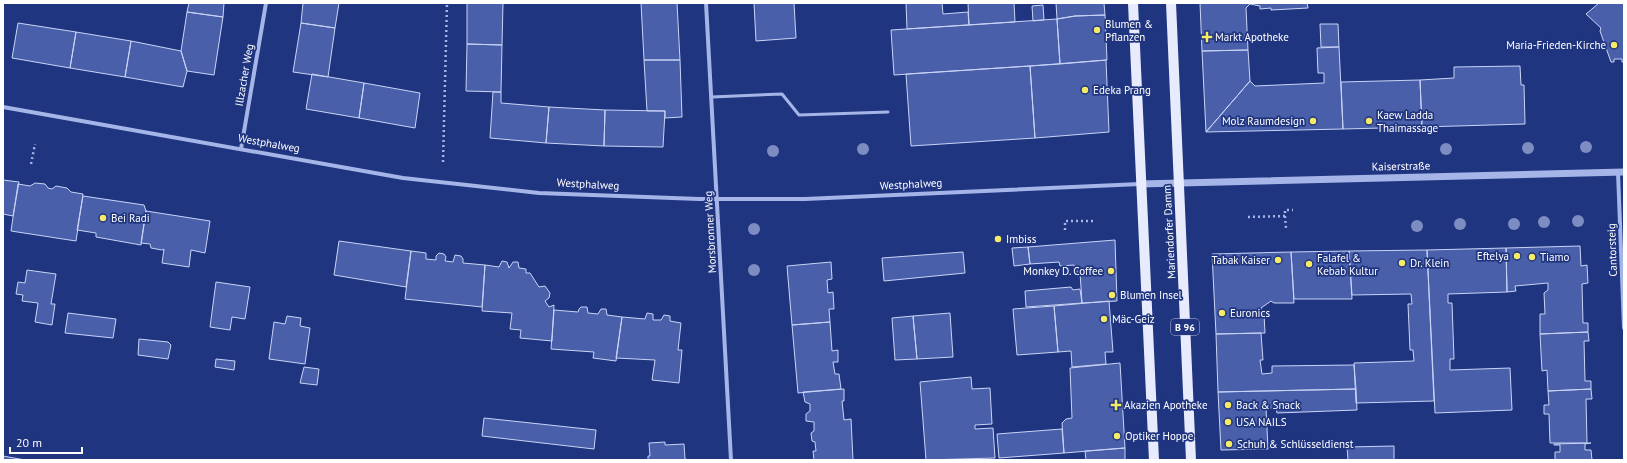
<svg xmlns="http://www.w3.org/2000/svg" width="1627" height="463" font-family="'PT Sans',sans-serif">
  <style>
    .building { fill: #495fa9; stroke: #c9d4f6 }
    .lines { fill: none; stroke-linecap: round; stroke-linejoin: round }
    .path { stroke: #a5b5e8; stroke-width: 2.5; stroke-dasharray: 2 3; stroke-linecap: butt }
    .service { stroke: #a5b5e8; stroke-width: 3 }
    .minor { stroke: #a5b5e8; stroke-width: 4 }
    .tertiary { stroke: #a5b5e8; stroke-width: 7 }
    .primary { stroke: #e8ebfd; stroke-width: 10 }
    .tree { fill: #7d8cc1 }
    .poi-dot { fill: #f5eb66; stroke: #203580; stroke-width: 1.5 }
    .labels { text-anchor: middle; dominant-baseline: central; stroke-width: 3.5; stroke-linejoin: round; paint-order: stroke }
    .shield { fill: #203580; stroke: #bcc2d9; stroke-width: 1 }
    .shield-label { font-size: 10px; font-weight: bold; fill: #fff }
    .poi-label { font-size: 11px; fill: #fff; stroke: #203580; text-anchor: start }
    .street-label { font-size: 11px; fill: #fff; stroke: #203580 }
  </style>
  <rect width="100%" height="100%" fill="#203580"/>
  <!-- building -->
  <path class="building" d="M189,3H224L223,17L187,12Z
    M303,3H339L335,28L301,23Z
    M467,3H503L502,45L467,44Z
    M641,3H677L680,60H644Z
    M754,3H794L796,38L756,41Z
    M906,3H942L943,14L968,12L969,25L907,29Z
    M968,3H1014L1015,22L969,25Z
    M1056,3H1104L1105,15L1075,16L1057,19Z
    M1200,3H1307L1308,8L1271,10V8L1260,9V6L1250,4L1246,8L1248,50L1202,51Z
    M1599,3H1624V62H1622V59H1614V62H1611L1600,31L1601,28L1586,14Z
    M1043,5L1044,20L1033,21L1032,6Z
    M187,12L223,17L214,75L187,71L181,51Z
    M1105,15L1107,60L1060,64L1057,19L1075,16Z
    M1057,19L1060,64L894,75L891,30Z
    M18,23L76,32L70,68L12,58Z
    M301,23L335,28L328,77L293,72Z
    M1320,24H1338L1339,47H1321Z
    M76,32L131,41L125,77L70,68Z
    M131,41L181,51L187,71L183,87L125,77Z
    M467,44L502,45L501,92L466,91Z
    M1339,47L1343,129L1206,132L1250,81L1255,86L1324,83V73H1318L1317,48Z
    M1248,50L1250,81L1206,132L1202,51Z
    M644,60H680L682,117L665,118V111H647Z
    M1106,60L1109,132L1035,138L1030,66Z
    M1030,66L1035,138L911,146L906,74Z
    M1520,66L1521,85H1524L1525,124L1422,127L1420,80L1454,78V67Z
    M312,74L364,83L359,118L306,109Z
    M1420,80L1422,127L1343,129L1341,82Z
    M364,83L420,93L415,128L359,118Z
    M493,92H501V103L549,107L546,143L490,138Z
    M549,107L605,110L604,146L546,143Z
    M605,110L665,111L663,147L604,146Z
    M3,180L19,182L13,216L3,214Z
    M35,183L45,184L48,188L52,189L56,186L67,188L71,192L83,194L76,241L11,231L18,184L30,186Z
    M83,196L144,205L146,211L141,245L96,237V233L77,230Z
    M146,211L210,221L205,253L191,250L189,267L162,263L164,249L162,250L151,248L150,244L141,243Z
    M1115,240L1117,301L1082,303L1080,272H1075L1074,265L1060,266L1059,262L1030,264L1028,247Z
    M339,241L411,251L406,287L334,275Z
    M1580,246L1581,266L1587,265L1588,283L1582,284L1583,323H1588V332L1540,334V314H1545L1544,293L1548,290V283L1515,286L1516,291L1507,292L1506,248Z
    M1028,247L1030,264L1014,266L1012,248Z
    M1506,248L1507,292L1448,294V303H1452L1454,359H1450V370L1510,368L1512,410L1435,413L1427,250Z
    M1427,250L1434,401L1356,403L1354,363L1414,361L1413,350H1410L1408,304H1412L1411,294L1352,295L1349,251Z
    M411,251L426,253V259L436,260V256L439,253L444,254L446,257L445,261L453,262L455,255L461,256L463,259V263L485,265L482,307L405,299Z
    M1349,251L1352,299H1294L1291,252Z
    M963,252L965,273L884,281L882,258Z
    M1291,252L1294,303H1274L1271,301L1261,308V312L1264,314L1265,333L1216,334L1212,254Z
    M502,261L507,262L509,268L513,262H518L519,268L526,269V273H530L539,287L545,286L550,293L549,298L545,301L549,307L554,305L552,341L520,338L521,330L510,329L512,313L482,311L485,265L499,267Z
    M831,262L832,279L827,280L828,293L833,292L834,309H829L830,322L792,325L787,266Z
    M27,270L56,274L51,304H55L52,325L35,322L38,303L22,301L23,295L16,294L18,282L25,283Z
    M216,282L250,287L245,319L232,317L230,330L210,327Z
    M1071,287L1073,290L1080,289L1082,303L1026,307L1025,291Z
    M1109,301L1113,352H1105L1106,364L1072,367L1071,351L1058,352L1054,306Z
    M1054,306L1058,352L1017,355L1013,309Z
    M581,307H587L588,313L598,314L601,309H606L607,315L622,317L616,361L593,358L594,352L551,349L554,310L578,312L579,309Z
    M68,313L116,319L113,338L65,333Z
    M647,313L653,314V320H661L664,315L670,316V321L681,323L678,350H682L679,383L652,380L655,360L616,358L622,317L645,319Z
    M950,313L953,357L917,359L913,316Z
    M287,316L301,318L300,326L310,328L305,364L269,359L274,322L285,324Z
    M913,316L917,359L895,360L892,318Z
    M830,322L832,351L838,350V362H833L835,374H839L841,389L798,393L792,325Z
    M1588,332L1589,341H1584L1585,381H1591V389L1548,391L1547,370L1542,371L1540,334Z
    M1261,333L1263,360H1260L1262,374L1272,373V366L1354,365L1356,389L1218,392L1216,334Z
    M139,339L168,342L171,345L168,359L138,355Z
    M216,359L235,361L234,370L215,367Z
    M1120,363L1125,448L1064,453L1062,423L1066,419L1072,418L1070,368Z
    M304,367L319,369L317,385L300,383Z
    M971,377L972,389L990,388L992,424L975,425V429L993,428L995,458L926,460L920,382Z
    M844,389V401H842L844,420L851,419L853,460H814L813,451H816L815,442L812,441L811,433L814,431V422L806,421V414L810,411V404L805,402L803,392Z
    M1356,389L1357,410L1277,413L1276,408H1266L1268,449L1221,450L1218,392Z
    M1591,389L1592,399H1586L1587,443H1550L1549,414H1544V405H1549L1548,391Z
    M484,418L596,430L594,449L482,436Z
    M1062,429L1064,453L999,458L997,434Z
    M665,442V445L684,444L685,459L689,460H648V456H650L649,443Z
    M1591,443L1585,444V450H1591L1592,460H1555V452H1560V445H1554V444Z
    M1394,446V460H1348L1347,447Z
    M1125,448V460H1086L1085,451Z
    M3,456L25,460H3Z"/>
  <g class="lines">
    <!-- path -->
    <path class="path" d="M443,162L447,3
      M31,164L35,144
      M1285,216L1286,228
      M1248,217L1285,216V210H1293
      M1065,230V221H1093"/>
    <!-- service -->
    <path class="service" d="M712,97L782,94L799,115L888,112"/>
    <!-- minor -->
    <path class="minor" d="M706,3L731,460
      M3,107L403,178L539,193L699,199H805L1140,184
      M241,149L266,3
      M1618,172L1624,328"/>
    <!-- tertiary -->
    <path class="tertiary" d="M1140,184L1624,172"/>
    <!-- primary -->
    <path class="primary" d="M1133,3L1154,460
      M1171,3L1191,460"/>
  </g>
  <!-- trees -->
  <g class="tree">
    <circle cx="1586" cy="147" r="6"/>
    <circle cx="1528" cy="148" r="6"/>
    <circle cx="863" cy="149" r="6"/>
    <circle cx="1446" cy="149" r="6"/>
    <circle cx="773" cy="151" r="6"/>
    <circle cx="1578" cy="221" r="6"/>
    <circle cx="1544" cy="222" r="6"/>
    <circle cx="1460" cy="224" r="6"/>
    <circle cx="1514" cy="224" r="6"/>
    <circle cx="1417" cy="226" r="6"/>
    <circle cx="754" cy="229" r="6"/>
    <circle cx="754" cy="270" r="6"/>
  </g>
  <!-- markers -->
  <g class="poi-dot">
    <circle cx="1097" cy="30" r="4"/>
    <path d="M1205 31h4v4h4v4h-4v4h-4v-4h-4v-4h4z"/>
    <circle cx="1614" cy="45" r="4"/>
    <circle cx="1085" cy="90" r="4"/>
    <circle cx="1313" cy="121" r="4"/>
    <circle cx="1369" cy="121" r="4"/>
    <circle cx="103" cy="218" r="4"/>
    <circle cx="998" cy="239" r="4"/>
    <circle cx="1517" cy="256" r="4"/>
    <circle cx="1532" cy="257" r="4"/>
    <circle cx="1278" cy="260" r="4"/>
    <circle cx="1402" cy="263" r="4"/>
    <circle cx="1309" cy="264" r="4"/>
    <circle cx="1111" cy="271" r="4"/>
    <circle cx="1112" cy="295" r="4"/>
    <circle cx="1222" cy="313" r="4"/>
    <circle cx="1104" cy="319" r="4"/>
    <path d="M1114 399h4v4h4v4h-4v4h-4v-4h-4v-4h4z"/>
    <circle cx="1228" cy="405" r="4"/>
    <circle cx="1228" cy="422" r="4"/>
    <circle cx="1117" cy="436" r="4"/>
    <circle cx="1229" cy="444" r="4"/>
  </g>
  <g class="labels">
    <!-- shield labels -->
    <rect class="shield" x="1171" y="319" width="28" height="16" rx="3"/>
    <g class="shield-label">
      <text x="1185" y="327">B 96</text>
    </g>
    <!-- poi labels -->
    <g class="poi-label">
      <text x="1105" y="24">Blumen &amp;<tspan x="1105" dy="13">Pflanzen</tspan></text>
      <text x="1215" y="37">Markt Apotheke</text>
      <text x="1606" y="45" text-anchor="end">Maria-Frieden-Kirche</text>
      <text x="1093" y="90">Edeka Prang</text>
      <text x="1377" y="115">Kaew Ladda<tspan x="1377" dy="13">Thaimassage</tspan></text>
      <text x="1305" y="121" text-anchor="end">Molz Raumdesign</text>
      <text x="111" y="218">Bei Radi</text>
      <text x="1006" y="239">Imbiss</text>
      <text x="1509" y="256" text-anchor="end">Eftelya</text>
      <text x="1540" y="257">Tiamo</text>
      <text x="1317" y="258">Falafel &amp;<tspan x="1317" dy="13">Kebab Kultur</tspan></text>
      <text x="1270" y="260" text-anchor="end">Tabak Kaiser</text>
      <text x="1410" y="263">Dr. Klein</text>
      <text x="1103" y="271" text-anchor="end">Monkey D. Coffee</text>
      <text x="1120" y="295">Blumen Insel</text>
      <text x="1230" y="313">Euronics</text>
      <text x="1112" y="319">Mäc-Geiz</text>
      <text x="1124" y="405">Akazien Apotheke</text>
      <text x="1236" y="405">Back &amp; Snack</text>
      <text x="1236" y="422">USA NAILS</text>
      <text x="1125" y="436">Optiker Hoppe</text>
      <text x="1237" y="444">Schuh &amp; Schlüsseldienst</text>
    </g>
    <!-- street labels -->
    <g class="street-label">
      <text transform="translate(244 75) rotate(-80)">Illzacher Weg</text>
      <text transform="translate(269 143) rotate(10)">Westphalweg</text>
      <text transform="translate(1401 166) rotate(-1)">Kaiserstraße</text>
      <text transform="translate(588 184) rotate(3)">Westphalweg</text>
      <text transform="translate(911 184) rotate(-3)">Westphalweg</text>
      <text transform="translate(710 232) rotate(-93)">Morsbronner Weg</text>
      <text transform="translate(1169 232) rotate(-93)">Mariendorfer Damm</text>
      <text transform="translate(1612 250) rotate(-92)">Cantorsteig</text>
    </g>
  </g>
  <!-- border -->
  <rect width="1627" height="463" fill="none" stroke="#ffffff" stroke-width="8"/>
  <!-- scale -->
  <path d="M10 447v6h72v-6" fill="none" stroke="#ffffff" stroke-width="2"/>
  <text x="16" y="447" font-size="12" fill="#ffffff" stroke="#203580" stroke-width="3" paint-order="stroke">20 m</text>
</svg>
